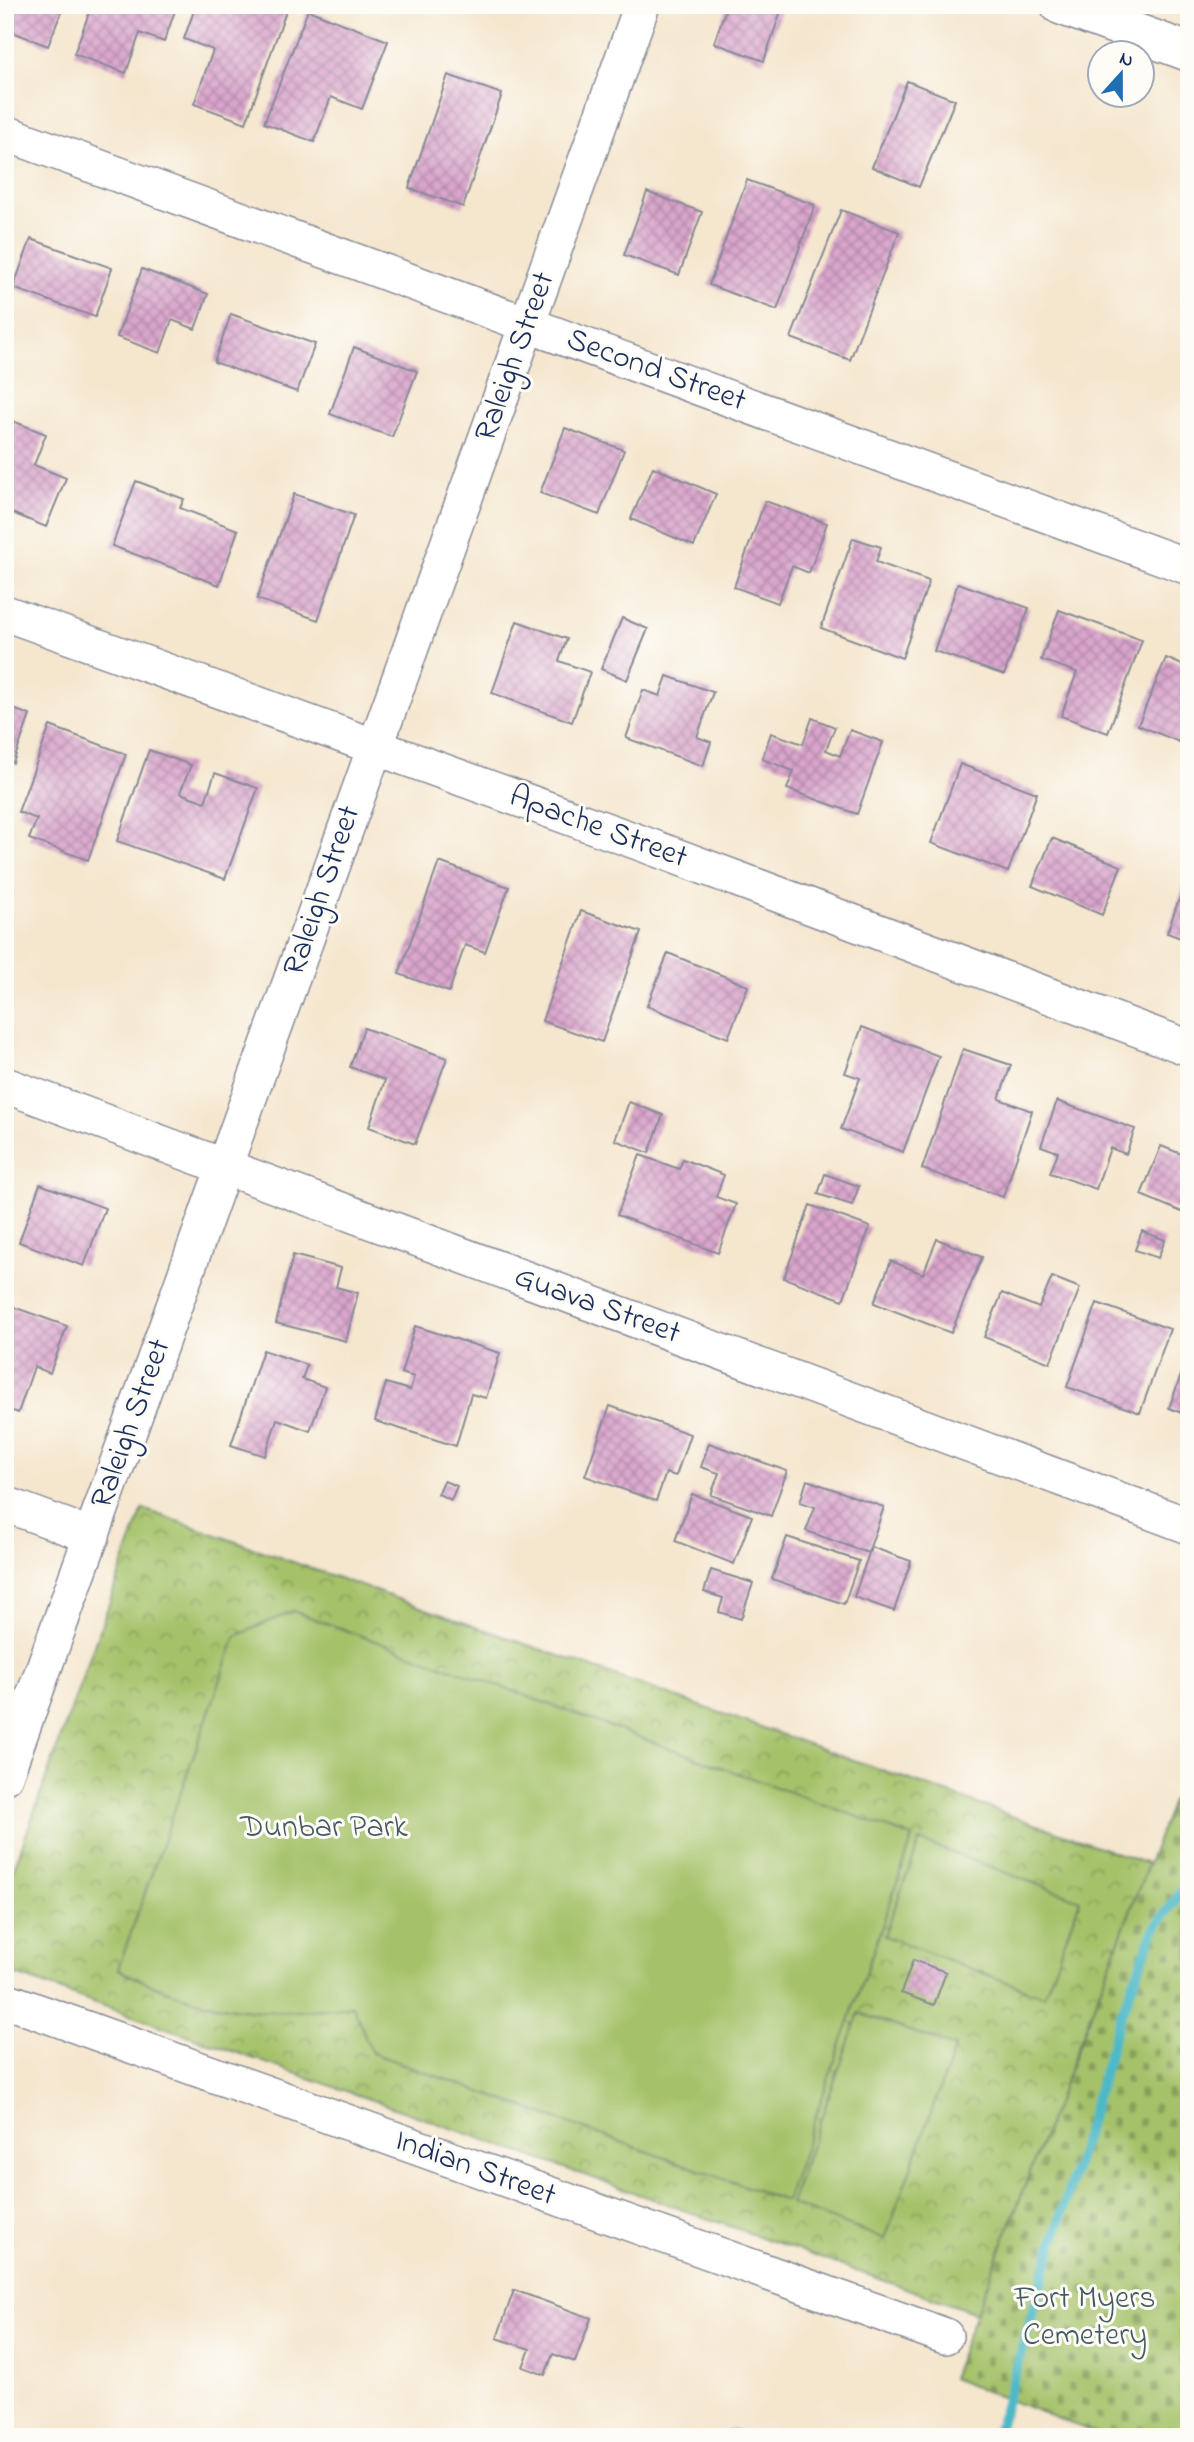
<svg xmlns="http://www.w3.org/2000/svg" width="1194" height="2442" font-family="'Indie Flower',sans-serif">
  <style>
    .cemetery { fill: url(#cemetery-stones); stroke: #607864; stroke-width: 2 }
    .park { fill: url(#park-crowns); stroke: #607864; stroke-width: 2 }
    .pitch { fill: #a5c26a; stroke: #607864; stroke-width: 2 }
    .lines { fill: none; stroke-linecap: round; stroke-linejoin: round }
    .stream { stroke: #4db9c8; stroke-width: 10 }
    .building { fill: url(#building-cross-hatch) }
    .minor-casing { stroke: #888a96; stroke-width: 38 }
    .tertiary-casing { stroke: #888a96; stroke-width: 41 }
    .minor { stroke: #fff; stroke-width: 35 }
    .tertiary { stroke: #fff; stroke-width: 38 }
    .labels { text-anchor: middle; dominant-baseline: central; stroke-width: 6; stroke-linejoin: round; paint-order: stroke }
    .street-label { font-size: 32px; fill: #1b2f5e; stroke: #fdfcf7 }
    .park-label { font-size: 32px; fill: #445b62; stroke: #fdfcf7 }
  </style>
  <defs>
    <pattern id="cemetery-stones" width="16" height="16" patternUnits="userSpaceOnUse" patternTransform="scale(1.75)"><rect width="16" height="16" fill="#a5c26a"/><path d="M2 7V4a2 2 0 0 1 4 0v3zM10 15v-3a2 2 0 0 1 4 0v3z" fill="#869e5a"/></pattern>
    <pattern id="park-crowns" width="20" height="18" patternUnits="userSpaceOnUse" patternTransform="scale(1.75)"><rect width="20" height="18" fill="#a5c26a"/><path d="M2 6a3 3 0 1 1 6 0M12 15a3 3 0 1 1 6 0" fill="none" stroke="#869e5a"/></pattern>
    <pattern id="building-cross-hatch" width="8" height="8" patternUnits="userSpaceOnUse" patternTransform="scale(1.75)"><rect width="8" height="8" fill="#daa5cc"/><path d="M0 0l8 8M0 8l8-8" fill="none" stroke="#b087a9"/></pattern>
  </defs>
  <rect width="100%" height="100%" fill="#fdfcf7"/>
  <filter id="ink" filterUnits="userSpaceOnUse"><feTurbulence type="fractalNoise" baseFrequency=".0143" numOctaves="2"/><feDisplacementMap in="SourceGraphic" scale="14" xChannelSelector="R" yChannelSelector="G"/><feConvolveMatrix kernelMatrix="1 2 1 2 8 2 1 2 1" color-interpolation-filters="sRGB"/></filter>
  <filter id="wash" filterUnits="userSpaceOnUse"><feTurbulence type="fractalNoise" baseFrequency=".00686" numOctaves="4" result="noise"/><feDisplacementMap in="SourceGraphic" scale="28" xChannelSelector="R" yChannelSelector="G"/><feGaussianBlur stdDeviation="1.57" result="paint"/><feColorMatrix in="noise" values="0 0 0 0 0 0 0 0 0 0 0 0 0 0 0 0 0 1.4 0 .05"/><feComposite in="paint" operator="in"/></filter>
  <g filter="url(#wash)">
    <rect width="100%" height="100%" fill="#f5e6ce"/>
    <!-- cemetery -->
    <path class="cemetery" d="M1189,1757V2437H1106L951,2378Z"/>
    <!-- park -->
    <path class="park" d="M143,1509L1148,1864L976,2313L5,1971V1893Z"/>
    <!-- pitch -->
    <path class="pitch" d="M293,1611L913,1837L786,2201L372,2053L353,2006C319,2009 284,2014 250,2010C204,2006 159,1990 118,1969L236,1636Z
      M920,1841L1080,1900L1044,1996L884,1936Z
      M859,2013L955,2047L885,2239L790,2204Z"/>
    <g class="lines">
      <!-- stream -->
      <path class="stream" d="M996,2437L1120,2017L1154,1930L1189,1881"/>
    </g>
    <g id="blocks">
      <!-- building -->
      <path class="building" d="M10,5H64L48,46L5,29V18Z
        M92,5H177L164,42L140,33L126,73L74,54Z
        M196,5H279L287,8L246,123L194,104L213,50L184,39Z
        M727,5H783L764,61L714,43Z
        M308,10L388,41L362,109L331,97L314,142L264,123Z
        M448,75L502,94L463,207L409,188Z
        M907,81L955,100L919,187L872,167Z
        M747,180L815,205L777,310L709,285Z
        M647,192L702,212L679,275L624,255Z
        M841,210L899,232L850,360L791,338Z
        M5,212L12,214L6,232H5Z
        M31,239L112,268L95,317L13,288Z
        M142,269L208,294L195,329L172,320L160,353L117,337Z
        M231,314L315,344L297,392L214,362Z
        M354,347L417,371L392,437L330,414Z
        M5,418L46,434L34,465L66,478L46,527L5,510Z
        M565,428L624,450L599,515L540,493Z
        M653,467L716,494L694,546L631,519Z
        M136,481L184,499L180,508L238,530L219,585L112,546Z
        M294,494L354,515L318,620L257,599Z
        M765,501L827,523L809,573L792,566L778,603L734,587Z
        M853,538L881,547L876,562L929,581L902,658L821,628Z
        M958,583L1029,608L1004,675L934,651Z
        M1059,610L1142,640L1108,733L1061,716L1077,672L1041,660Z
        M622,618L648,629L627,680L601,669Z
        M517,621L567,639L559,661L590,672L572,722L492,693Z
        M1166,658L1189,668V746L1138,725Z
        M667,676L713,692L697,737L711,742L703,766L626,738L643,690L660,696Z
        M5,706L30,715L13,763L5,760Z
        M812,718L835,727L826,750L840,756L850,730L883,742L857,814L787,789L794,771L762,759L771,733L803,744Z
        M50,726L126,754L88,860L29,839L37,819L18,812Z
        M149,750L191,765L180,793L205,802L215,773L258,788L225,879L117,841Z
        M960,764L1037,793L1008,872L931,843Z
        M1052,838L1121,866L1102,915L1032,886Z
        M439,862L509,887L485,952L465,945L449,992L399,974Z
        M1188,874H1189V941L1167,933Z
        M581,911L641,932L602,1042L542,1021Z
        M668,953L748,986L728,1038L647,1006Z
        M862,1027L939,1056L903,1152L841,1129L860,1078L845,1073Z
        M364,1028L447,1058L415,1144L369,1127L385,1080L350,1067Z
        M963,1049L1011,1065L999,1099L1032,1111L1003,1197L922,1169Z
        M1057,1101L1135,1129L1126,1154L1110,1148L1096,1189L1050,1173L1058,1152L1041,1146Z
        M629,1102L663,1115L649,1153L615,1140Z
        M1161,1146L1189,1157V1215L1141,1195Z
        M640,1155L679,1169L683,1159L724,1175L716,1197L736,1204L718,1253L617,1215Z
        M825,1174L859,1186L852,1205L818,1194Z
        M40,1184L105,1208L84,1266L19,1242Z
        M810,1205L870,1227L843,1300L784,1278Z
        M1142,1231L1165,1240L1158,1258L1135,1250Z
        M937,1239L982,1257L951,1333L874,1303L891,1261L923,1274Z
        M293,1255L341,1268L336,1287L358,1293L346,1341L276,1323Z
        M1052,1277L1080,1288L1050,1363L984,1337L1002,1293L1039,1308Z
        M1097,1303L1170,1329L1140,1413L1067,1387Z
        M5,1304L67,1326L50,1373L34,1367L18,1413L5,1408Z
        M415,1326L500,1353L486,1398L471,1394L456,1446L375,1421L386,1383L410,1390L414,1377L401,1373Z
        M263,1350L307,1365L302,1379L325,1387L310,1431L277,1419L265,1456L231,1445Z
        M1181,1375L1189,1378V1416L1169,1408Z
        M610,1406L690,1434L676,1476L666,1473L656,1501L585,1476Z
        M709,1443L787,1471L771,1516L711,1495L719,1473L701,1467Z
        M807,1480L884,1507L868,1553L806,1531L815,1507L800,1502Z
        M444,1481L457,1486L451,1500L438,1494Z
        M692,1494L752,1516L734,1564L675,1541Z
        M787,1537L859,1561L844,1604L772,1579Z
        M871,1547L911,1561L894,1611L854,1597Z
        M711,1570L753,1583L741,1619L719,1612L723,1598L704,1592Z
        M913,1960L946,1972L934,2005L901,1993Z
        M514,2290L591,2318L575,2362L553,2354L545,2375L523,2367L530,2349L497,2338Z
        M731,2428L754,2436V2437H728Z"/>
    </g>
  </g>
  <g filter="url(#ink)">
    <use href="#blocks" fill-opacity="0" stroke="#888a96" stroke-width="2"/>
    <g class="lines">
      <defs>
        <path id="minor" d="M5,133L1189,567
          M5,613L638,842L1189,1048
          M5,1085L1189,1526
          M5,1504L92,1536
          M5,1776L642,5
          M5,2000L945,2336"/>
        <path id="tertiary" d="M1060,5L1189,52"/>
      </defs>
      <!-- minor casing -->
      <use href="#minor" class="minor-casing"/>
      <!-- tertiary casing -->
      <use href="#tertiary" class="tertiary-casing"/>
      <!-- minor -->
      <use href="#minor" class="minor"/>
      <!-- tertiary -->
      <use href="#tertiary" class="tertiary"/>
    </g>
  </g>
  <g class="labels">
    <!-- street labels -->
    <g class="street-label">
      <text transform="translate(516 357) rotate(-70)">Raleigh Street</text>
      <text transform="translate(656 371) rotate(20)">Second Street</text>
      <text transform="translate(598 828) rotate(20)">Apache Street</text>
      <text transform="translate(323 891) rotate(-71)">Raleigh Street</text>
      <text transform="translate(597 1306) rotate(20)">Guava Street</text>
      <text transform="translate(132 1424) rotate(-70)">Raleigh Street</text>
      <text transform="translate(475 2169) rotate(20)">Indian Street</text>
    </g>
    <!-- park labels -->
    <g class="park-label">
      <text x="324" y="1828">Dunbar Park</text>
      <text x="1085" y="2299">Fort Myers<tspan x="1085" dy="37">Cemetery</tspan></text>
    </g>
  </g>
  <!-- margin -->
  <rect width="1194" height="2442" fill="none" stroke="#fdfcf7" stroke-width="28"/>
  <!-- north arrow -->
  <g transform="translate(1121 74) rotate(21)"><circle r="33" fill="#fdfcf7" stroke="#a3aaba" stroke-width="2"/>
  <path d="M0-5L12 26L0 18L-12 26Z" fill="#1f6fb2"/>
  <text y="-10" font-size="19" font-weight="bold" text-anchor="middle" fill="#1b2f5e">N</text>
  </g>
</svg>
